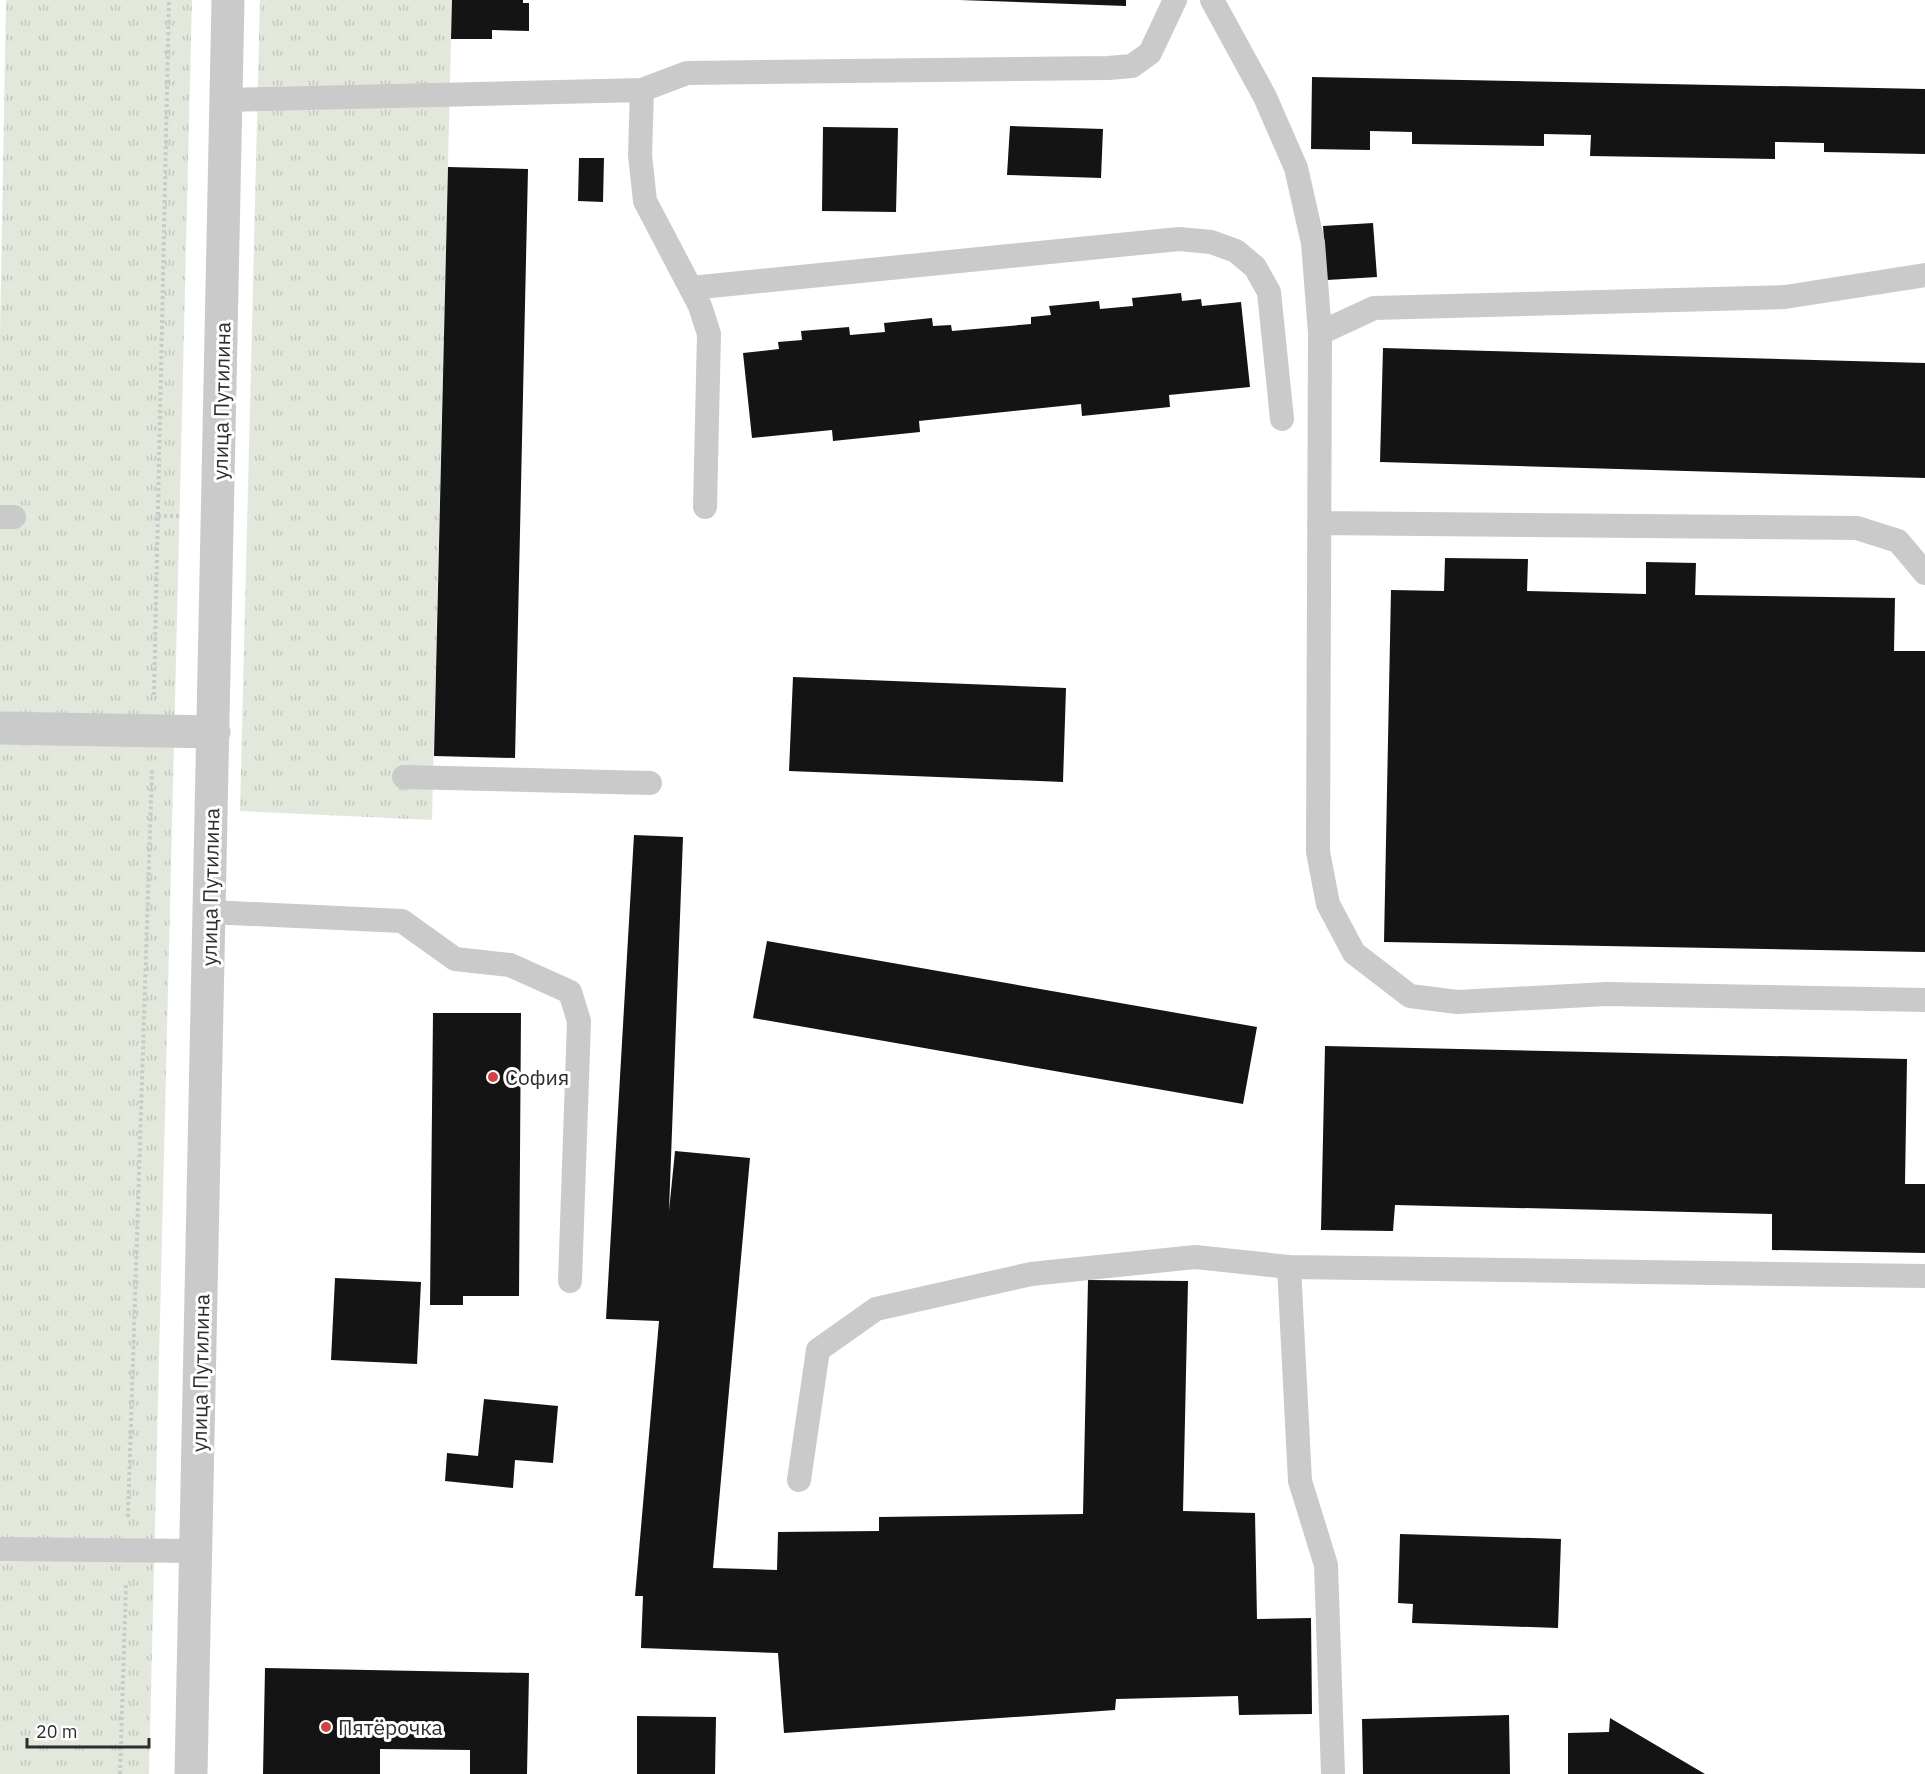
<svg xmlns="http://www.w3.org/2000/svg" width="1925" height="1774" font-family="'IBM Plex Sans',sans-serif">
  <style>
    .park { fill: url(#park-tufts) }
    .building { fill: #141414 }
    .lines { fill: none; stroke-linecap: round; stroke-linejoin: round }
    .path { stroke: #cacaca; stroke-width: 4; stroke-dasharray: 3 3; stroke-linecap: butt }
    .lane { stroke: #cacaca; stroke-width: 24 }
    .street { stroke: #cacaca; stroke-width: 33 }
    .poi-dot { fill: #d04244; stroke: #fff; stroke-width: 2 }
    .labels { text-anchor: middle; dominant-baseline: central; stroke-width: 6; stroke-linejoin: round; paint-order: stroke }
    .street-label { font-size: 21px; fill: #2d2d2d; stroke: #fff }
    .poi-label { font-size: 21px; fill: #2d2d2d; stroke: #fff; text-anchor: start }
  </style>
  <defs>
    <pattern id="park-tufts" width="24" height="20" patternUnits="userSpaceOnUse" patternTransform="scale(1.5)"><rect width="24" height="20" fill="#e2e9dc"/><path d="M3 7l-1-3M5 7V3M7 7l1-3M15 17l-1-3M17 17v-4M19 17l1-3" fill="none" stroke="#c2c8bd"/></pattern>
  </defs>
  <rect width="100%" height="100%" fill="#fff"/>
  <!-- park -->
  <path class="park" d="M6,0H192L149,1774H0V336Z
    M260,0H452L432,820L240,811Z"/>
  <!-- building -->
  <path class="building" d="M452,0H523V3H529V31L492,30V39H451Z
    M960,0H1126V6Z
    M1312,77L1925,89V154L1824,152V143L1775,142V159L1590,156L1591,135L1544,134V146L1412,144V132L1370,131V150L1311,149Z
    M1010,126L1103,129L1101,178L1007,175Z
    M823,127L898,128L896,212L822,211Z
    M579,158H604L603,202L578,201Z
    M448,167L528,169L515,758L434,756Z
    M1373,223L1377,277L1327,280L1323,226Z
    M1181,293L1182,301L1201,299L1202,306L1241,302L1250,387L1169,395L1170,407L1082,416L1081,404L919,421L920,432L833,441L832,430L752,438L743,353L779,349L778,342L802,340L801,331L849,327L850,335L885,332L884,323L932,318L933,326L951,325L952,331L1031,324V317L1051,315L1049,306L1099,301L1100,309L1133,306L1132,298Z
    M1383,348L1925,363V478L1380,462Z
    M1445,558L1528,559L1527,591L1646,594V562L1696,563L1695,595L1895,598L1894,651H1925V952L1384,942L1391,590L1444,591Z
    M793,677L1066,688L1063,782L789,771Z
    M634,835L683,837L669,1211L675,1151L750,1158L713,1568L777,1570L778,1532L879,1531V1517L1083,1514L1088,1280L1188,1281L1183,1511L1255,1513L1257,1619L1311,1618L1312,1714L1239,1715L1238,1696L1116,1699L1115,1710L784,1733L778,1653L641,1648L643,1596H635L659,1321L606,1319Z
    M767,941L1257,1027L1243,1104L753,1018Z
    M433,1013H521L519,1296H463V1305H430Z
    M1325,1046L1907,1059L1905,1184H1925V1253L1772,1250V1214L1395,1205L1393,1231L1321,1230Z
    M335,1278L421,1282L417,1364L331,1360Z
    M484,1399L558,1406L553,1463L515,1460L513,1488L445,1481L447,1453L478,1456Z
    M1400,1534L1561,1539L1558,1628L1412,1623L1413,1604L1398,1603Z
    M265,1668L529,1673L527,1774H470V1750L380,1749V1774H263Z
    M1509,1715L1510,1774H1363L1362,1719Z
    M637,1716L716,1717L715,1774H637Z
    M1610,1718L1705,1774H1568V1733L1609,1732Z"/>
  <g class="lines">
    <!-- path -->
    <path class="path" d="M158,516H181
      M154,695L169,0
      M128,1517L152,769
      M120,1774L126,1584"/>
    <!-- lane -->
    <path class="lane" d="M1212,0L1265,97L1296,168L1313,243L1320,333L1318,852L1328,904L1354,953L1410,996L1457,1002L1606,994L1925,1000
      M642,90L640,155L645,201L700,306L709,334L705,507
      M226,100L642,90L687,73L1108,68L1132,66L1150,53L1175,0
      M691,288L1179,239L1211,242L1236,251L1255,267L1269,292L1282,419
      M1320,333L1374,308L1785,297L1925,275
      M0,517H14
      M1319,523L1857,528L1898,541L1925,573
      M404,777L650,783
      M210,912L402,921L455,959L510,965L570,992L579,1021L570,1281
      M1289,1267L1300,1481L1326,1565L1333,1774
      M799,1480L818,1350L876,1309L1031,1274L1195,1257L1289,1267L1925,1276
      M0,1549L196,1551"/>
    <!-- street -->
    <path class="street" d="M0,728L214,732
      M191,1774L228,0"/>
  </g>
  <!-- markers -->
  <g class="poi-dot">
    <circle cx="493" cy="1077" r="6"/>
    <circle cx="326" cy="1727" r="6"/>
  </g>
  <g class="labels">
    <!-- street labels -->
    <g class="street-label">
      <text transform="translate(221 401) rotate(-89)">улица Путилина</text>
      <text transform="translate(210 887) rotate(-89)">улица Путилина</text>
      <text transform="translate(200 1373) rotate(-89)">улица Путилина</text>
    </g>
    <!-- poi labels -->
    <g class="poi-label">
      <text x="505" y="1077">София</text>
      <text x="338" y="1727">Пятёрочка</text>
    </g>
  </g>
  <!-- scale -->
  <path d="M27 1738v9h122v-9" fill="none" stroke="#2d2d2d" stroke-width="3"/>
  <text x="36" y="1738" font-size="18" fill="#2d2d2d" stroke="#ffffff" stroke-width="4.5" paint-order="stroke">20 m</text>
</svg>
